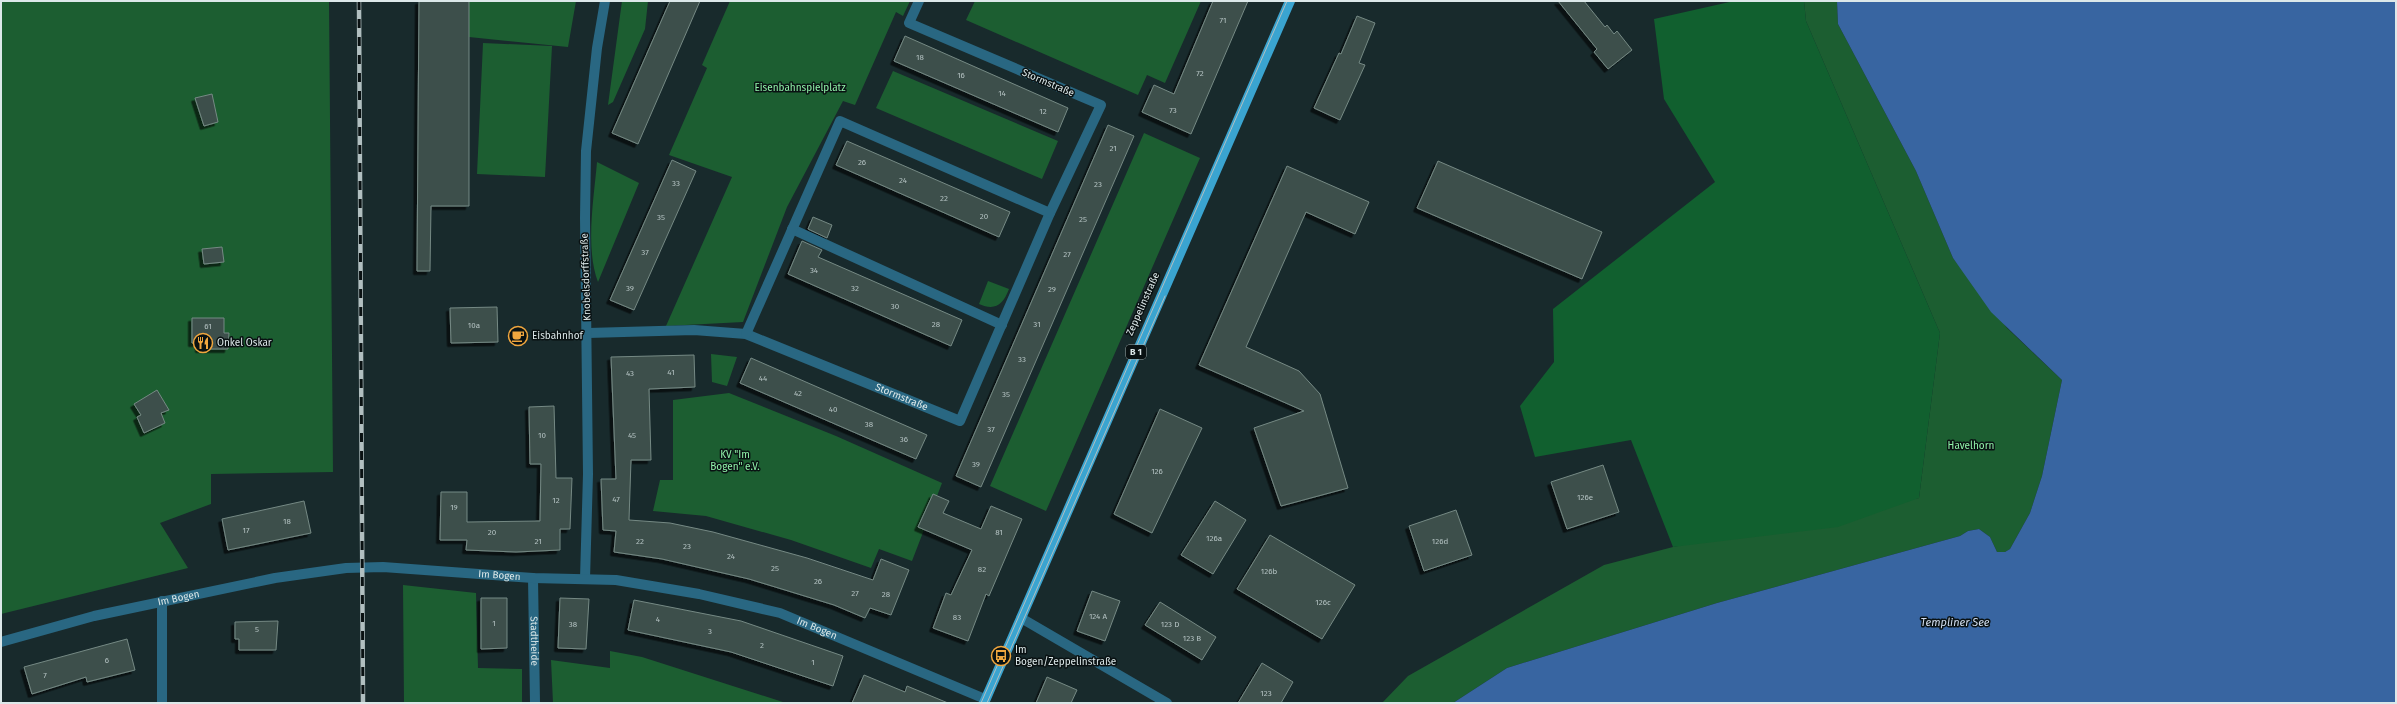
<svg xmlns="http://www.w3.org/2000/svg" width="2397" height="704" font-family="'Fira Sans',sans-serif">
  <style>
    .green { fill: #1c5e31 }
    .forest { fill: #11602f }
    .water { fill: #3865a1 }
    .building { fill: #3e504b; stroke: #758984; filter: url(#shadow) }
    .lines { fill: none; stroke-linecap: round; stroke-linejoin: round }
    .minor { stroke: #296782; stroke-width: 10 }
    .major { stroke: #3aa4d0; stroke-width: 10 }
    .tram { stroke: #b1bfc0; stroke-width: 1 }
    .rail-casing { stroke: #b1bfc0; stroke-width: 4.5 }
    .rail { stroke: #091112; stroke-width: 3; stroke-dasharray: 9; stroke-linecap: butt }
    .labels { text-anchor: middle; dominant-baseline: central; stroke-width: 3; stroke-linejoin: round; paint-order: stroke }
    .number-label { font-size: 8px; fill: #b4c2c2 }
    .shield { fill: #091112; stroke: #9da8a8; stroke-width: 1 }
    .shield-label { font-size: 9px; font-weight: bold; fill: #dce8e9 }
    .street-label { font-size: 10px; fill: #dce8e9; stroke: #091112 }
    .park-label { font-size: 10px; fill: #91f3aa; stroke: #091112 }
    .poi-label { font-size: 10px; fill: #dce8e9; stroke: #091112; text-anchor: start }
    .water-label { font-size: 11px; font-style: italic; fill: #d2def0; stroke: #091112 }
  </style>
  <defs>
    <filter id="shadow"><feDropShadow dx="-3.5" dy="3.5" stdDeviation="0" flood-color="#0009"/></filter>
  </defs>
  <rect width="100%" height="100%" fill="#182a2c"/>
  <!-- green -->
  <path class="green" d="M1,1H329L333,472L211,474V504L160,523L188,568L1,614Z
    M469,1H576L568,47L469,37Z
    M622,1H648L645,29L613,102L608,105Z
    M730,1H910L903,16L896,12L855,105L843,101L787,207L743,322L666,326L732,177L669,155L707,68L702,65Z
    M975,1H1201L1165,83L1147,75L1138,95L966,20Z
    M1804,1H1837L1838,24L1916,171L1953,258L2007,328L2062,380L2042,476L2030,513L2010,549L2005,552H1997L1990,537L1979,529L1968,531L1960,536L1717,603L1507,668L1453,703H1382L1408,676L1604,565L1673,547L1919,498L1940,333L1806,21Z
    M483,43L552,46L545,177L477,174Z
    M893,71L1058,141L1042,179L876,108Z
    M1144,133L1200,158L1046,511L990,486Z
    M597,162L639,183L598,282C585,248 594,198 597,162Z
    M988,281L1009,289C1003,305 995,311 979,304Z
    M711,354L737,357L727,386L712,382Z
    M729,393L836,436L942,483L912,561L879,549L871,568L791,540L706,516L653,511L660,480H673V400Z
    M403,585L476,593L478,668L522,669V703H404Z
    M610,651L642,657L786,703H553L551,660L610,668Z"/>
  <!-- forest -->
  <path class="forest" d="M1734,1H1804L1806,21L1940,333L1919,498L1838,527L1673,547L1631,440L1535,457L1520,406L1554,362L1553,309L1715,182L1664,99L1654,19Z"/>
  <!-- water -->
  <path class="water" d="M1837,1H2396V703H1453L1507,668L1717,603L1960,536L1968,531L1979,529L1990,537L1997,552H2005L2010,549L2030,513L2042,476L2062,380L1991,312L1953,258L1916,171L1838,24Z"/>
  <!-- building -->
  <path class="building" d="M419,1H469V206H431L430,271H417Z
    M670,1H700L638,144L612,133Z
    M1213,1H1248L1191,134L1142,112L1154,85L1174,94Z
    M1558,1H1584L1605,27L1607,25L1614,34L1617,31L1632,50L1608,69L1594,52L1597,49Z
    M1357,16L1375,23L1359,63L1365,65L1340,120L1314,108L1339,53L1341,54Z
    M905,36L1068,108L1058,132L894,61Z
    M212,94L218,122L204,126L195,98Z
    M1108,125L1134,136L981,487L956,476Z
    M847,141L1010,212L999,237L836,165Z
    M672,160L696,171L634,310L610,300Z
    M1438,161L1602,232L1582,279L1417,208Z
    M1287,166L1369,202L1355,234L1306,212L1246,347L1299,371L1320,394L1348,488L1281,506L1254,428L1304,411L1199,365Z
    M813,217L832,225L827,238L808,229Z
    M802,241L822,250L818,257L962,320L951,346L788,274Z
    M222,247L224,262L204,264L202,249Z
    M497,307L498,342L451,343L450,308Z
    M192,318H224V333H229L228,349H199V343H192Z
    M694,355L695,387L649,389L651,460H631L629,520L670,523L713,532L807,558L873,580L881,559L909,570L891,615L870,608L865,618L834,605L749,579L662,559L614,552L616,531L603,530L601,479H616L611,357Z
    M751,358L927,435L916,459L740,383Z
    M157,390L169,410L161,413L165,423L144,433L137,417L141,415L134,404Z
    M554,406L556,478H572L570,529H560V550L516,552L466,550L467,540H440L441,492H467V522L540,521L541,464H530L529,407Z
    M1160,409L1202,428L1152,533L1114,514Z
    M1603,465L1619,512L1567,529L1551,482Z
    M933,494L949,501L943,513L981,529L991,506L1022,519L989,596L986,594L968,641L933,628L946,593L951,595L972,550L918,527Z
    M304,501L311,533L228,550L222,519Z
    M1215,501L1246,520L1213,574L1181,555Z
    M1456,510L1472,555L1424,571L1409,526Z
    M1270,535L1355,585L1322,639L1237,589Z
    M1092,591L1120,601L1105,641L1077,631Z
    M481,598H507V648L481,649Z
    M560,598L589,599L586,649L558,648Z
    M634,600L741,621L843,656L833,686L731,652L628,630Z
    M1160,602L1216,637L1202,660L1145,625Z
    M278,621L276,650H239V639H235V622Z
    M127,639L135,670L87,682L86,677L32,694L24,667Z
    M1262,663L1293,682L1281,703H1238Z
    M864,675L905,692L907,686L948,703H852Z
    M1047,677L1077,690L1071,703H1036Z"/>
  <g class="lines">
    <!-- minor -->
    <g class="minor">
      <path d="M792,229L1002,325"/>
      <path id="s1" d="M588,333L694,330L746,334L960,421L1050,213L1101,105L909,23L919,1"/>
      <path d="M746,334L840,121L1050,213"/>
      <path id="s2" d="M533,578L535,703"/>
      <path d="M585,579L588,474L585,218L586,151L597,48L605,1"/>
      <path d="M162,601V703"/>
      <path d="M1021,618L1167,703"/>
      <path id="s3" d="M1,642L94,616L275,578L346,568L383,567L533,578L616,580L699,594L780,613L985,699"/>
    </g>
    <!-- major -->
    <path class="major" d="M984,703L1290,1"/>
    <!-- tram -->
    <path class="tram" d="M981,703L1287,1
      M987,703L1165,296"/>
    <defs>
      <path id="rail" d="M359,1L363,703"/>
    </defs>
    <!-- rail casing -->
    <use href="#rail" class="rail-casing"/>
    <!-- rail -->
    <use href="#rail" class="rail"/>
  </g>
  <!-- icons -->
  <defs>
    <symbol id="cafe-ring" viewBox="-11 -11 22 22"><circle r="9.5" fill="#091112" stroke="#f0a63e" stroke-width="1.5"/><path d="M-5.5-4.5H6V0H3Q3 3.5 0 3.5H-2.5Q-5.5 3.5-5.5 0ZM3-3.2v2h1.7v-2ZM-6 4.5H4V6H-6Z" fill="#f0a63e"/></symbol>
    <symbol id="restaurant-ring" viewBox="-11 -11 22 22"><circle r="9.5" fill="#091112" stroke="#f0a63e" stroke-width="1.5"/><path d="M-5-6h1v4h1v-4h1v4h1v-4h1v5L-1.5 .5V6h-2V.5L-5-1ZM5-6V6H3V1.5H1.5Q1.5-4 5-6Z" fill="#f0a63e"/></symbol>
    <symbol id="bus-ring" viewBox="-11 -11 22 22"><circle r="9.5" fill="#091112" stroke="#f0a63e" stroke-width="1.5"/><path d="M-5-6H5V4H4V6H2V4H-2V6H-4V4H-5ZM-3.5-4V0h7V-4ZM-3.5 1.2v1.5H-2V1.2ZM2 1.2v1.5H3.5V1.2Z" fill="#f0a63e"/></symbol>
  </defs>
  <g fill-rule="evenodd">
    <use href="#cafe-ring" x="507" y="325" width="22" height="22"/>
    <use href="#restaurant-ring" x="192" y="332" width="22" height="22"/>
    <use href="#bus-ring" x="990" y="645" width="22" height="22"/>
  </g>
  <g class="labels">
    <!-- number labels -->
    <g class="number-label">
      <text x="1223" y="20">71</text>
      <text x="920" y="57">18</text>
      <text x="1200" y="73">72</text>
      <text x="961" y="75">16</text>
      <text x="1002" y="93">14</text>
      <text x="1173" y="110">73</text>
      <text x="1043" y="111">12</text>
      <text x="1113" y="148">21</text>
      <text x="862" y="162">26</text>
      <text x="903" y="180">24</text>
      <text x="676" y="183">33</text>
      <text x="1098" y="184">23</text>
      <text x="944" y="198">22</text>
      <text x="984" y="216">20</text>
      <text x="661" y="217">35</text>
      <text x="1083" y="219">25</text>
      <text x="645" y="252">37</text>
      <text x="1067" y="254">27</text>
      <text x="814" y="270">34</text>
      <text x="630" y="288">39</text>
      <text x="855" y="288">32</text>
      <text x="1052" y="289">29</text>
      <text x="895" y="306">30</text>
      <text x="936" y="324">28</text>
      <text x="1037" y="324">31</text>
      <text x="474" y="325">10a</text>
      <text x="208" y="326">61</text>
      <text x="1022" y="359">33</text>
      <text x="671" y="372">41</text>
      <text x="630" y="373">43</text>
      <text x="763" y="378">44</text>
      <text x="798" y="393">42</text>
      <text x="1006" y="394">35</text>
      <text x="833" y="409">40</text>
      <text x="869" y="424">38</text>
      <text x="991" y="429">37</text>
      <text x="542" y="435">10</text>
      <text x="632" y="435">45</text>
      <text x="904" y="439">36</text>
      <text x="976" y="464">39</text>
      <text x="1157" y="471">126</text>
      <text x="1585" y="497">126e</text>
      <text x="616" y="499">47</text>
      <text x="556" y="500">12</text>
      <text x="454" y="507">19</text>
      <text x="287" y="521">18</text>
      <text x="246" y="530">17</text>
      <text x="492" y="532">20</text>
      <text x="999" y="532">81</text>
      <text x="1214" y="538">126a</text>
      <text x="538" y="541">21</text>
      <text x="640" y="541">22</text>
      <text x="1440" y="541">126d</text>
      <text x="687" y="546">23</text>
      <text x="731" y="556">24</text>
      <text x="775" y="568">25</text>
      <text x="982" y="569">82</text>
      <text x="1269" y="571">126b</text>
      <text x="818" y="581">26</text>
      <text x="855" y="593">27</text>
      <text x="886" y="594">28</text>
      <text x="1323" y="602">126c</text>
      <text x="1098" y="616">124 A</text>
      <text x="957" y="617">83</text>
      <text x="658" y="619">4</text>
      <text x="494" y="623">1</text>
      <text x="573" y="624">38</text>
      <text x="1170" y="624">123 D</text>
      <text x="257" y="629">5</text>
      <text x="710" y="631">3</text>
      <text x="1192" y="638">123 B</text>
      <text x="762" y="645">2</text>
      <text x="107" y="660">6</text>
      <text x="813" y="662">1</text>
      <text x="45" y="675">7</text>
      <text x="1266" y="693">123</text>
    </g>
    <!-- shield labels -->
    <rect class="shield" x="1126" y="345" width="20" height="14" rx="3"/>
    <g class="shield-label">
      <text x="1136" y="352">B 1</text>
    </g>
    <!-- street labels -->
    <g class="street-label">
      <text transform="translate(1048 83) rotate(23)">Stormstraße</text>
      <text transform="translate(586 277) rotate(-92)">Knobelsdorffstraße</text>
      <text transform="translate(1143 304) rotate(-66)">Zeppelinstraße</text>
      <text stroke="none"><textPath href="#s1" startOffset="326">Stormstraße</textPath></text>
      <text stroke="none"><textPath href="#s3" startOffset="507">Im Bogen</textPath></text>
      <text stroke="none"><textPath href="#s3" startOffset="183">Im Bogen</textPath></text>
      <text stroke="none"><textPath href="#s3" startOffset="831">Im Bogen</textPath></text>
      <text stroke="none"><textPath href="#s2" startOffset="63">Stadtheide</textPath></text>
    </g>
    <!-- park labels -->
    <g class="park-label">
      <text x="800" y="88">Eisenbahnspielplatz</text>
      <text x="1971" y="446">Havelhorn</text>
      <text x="735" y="455">KV "Im<tspan x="735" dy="12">Bogen" e.V.</tspan></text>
    </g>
    <!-- poi labels -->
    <g class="poi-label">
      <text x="532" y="336">Eisbahnhof</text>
      <text x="217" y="343">Onkel Oskar</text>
      <text x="1015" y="650">Im<tspan x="1015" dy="12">Bogen/Zeppelinstraße</tspan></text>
    </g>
    <!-- water labels -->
    <g class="water-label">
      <text x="1955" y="622">Templiner See</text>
    </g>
  </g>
  <!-- border -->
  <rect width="2397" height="704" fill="none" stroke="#dce8e9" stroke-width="4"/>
</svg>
